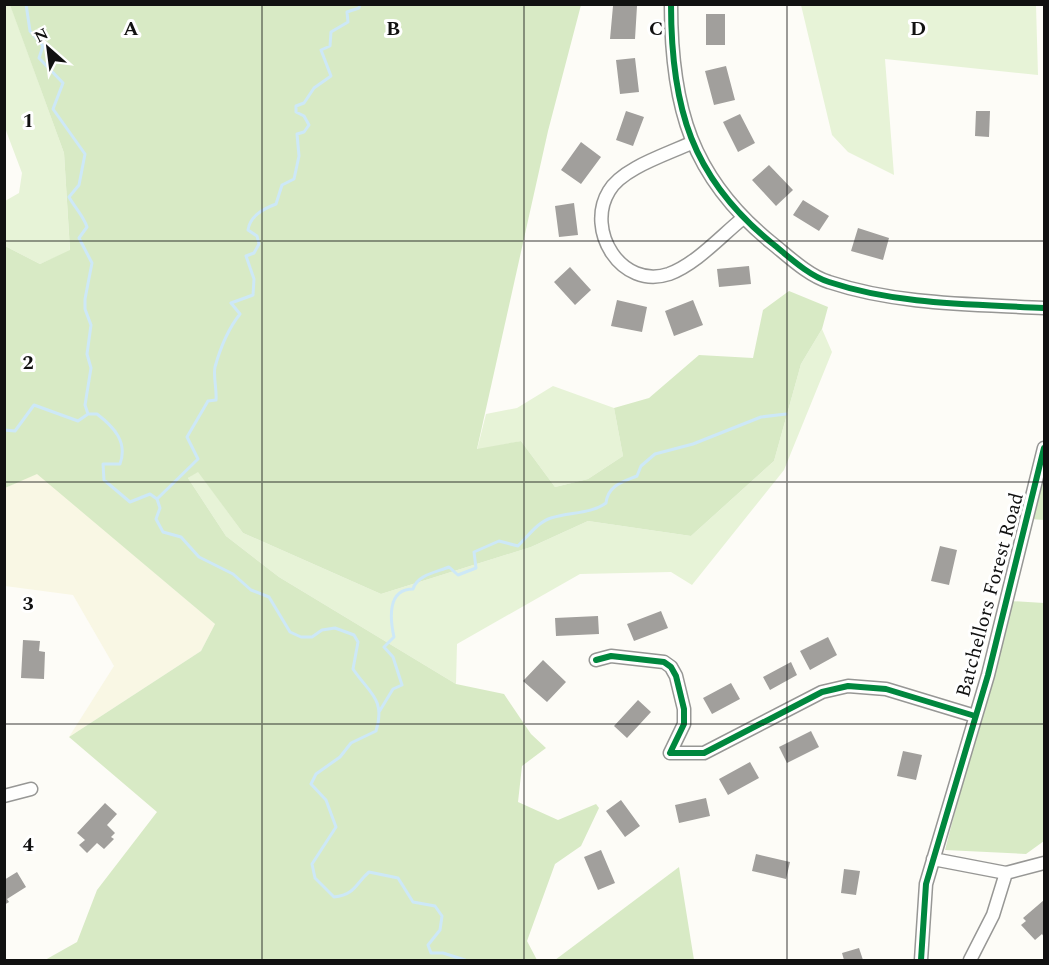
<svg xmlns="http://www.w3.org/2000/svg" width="1049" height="965" font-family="Spectral,serif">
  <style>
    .farmland { fill: #f9f7e4 }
    .green { fill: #e7f3d7 }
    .forest { fill: #d8eac5 }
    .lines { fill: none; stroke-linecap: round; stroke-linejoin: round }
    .stream { stroke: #cde8f7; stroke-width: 3 }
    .building { fill: #a19f9c }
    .street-casing { stroke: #979795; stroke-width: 15 }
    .street { stroke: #fffffe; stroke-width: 12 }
    .cycleway-casing { stroke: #fff; stroke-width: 10 }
    .cycleway { stroke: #00873e; stroke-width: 6 }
    .grid { fill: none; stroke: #111; stroke-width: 1.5; stroke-opacity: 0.55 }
    .labels { text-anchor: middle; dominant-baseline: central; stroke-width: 6; stroke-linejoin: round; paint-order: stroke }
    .street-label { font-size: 20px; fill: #111; stroke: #fff }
    .grid-label { font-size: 20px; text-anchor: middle; font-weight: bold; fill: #111; stroke: #fff; stroke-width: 6; stroke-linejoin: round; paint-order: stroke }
  </style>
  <rect width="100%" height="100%" fill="#fdfcf7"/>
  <!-- farmland -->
  <path class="farmland" d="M37,473L215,624L201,651L69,737L114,666L73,595L5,586V488Z"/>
  <!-- green -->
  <path class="green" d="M10,4L64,153L70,251L40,264L5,246V201L19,193L22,173L5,128L4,5Z
    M801,5H1036L1038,75L885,59L894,175L848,152L832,135Z
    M822,329L832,352L784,470L692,585L671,572L580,574L457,644L456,684L279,577L226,536L188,478L198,471L243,533L381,594L531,547L588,521L691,536L774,461L801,364Z
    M553,386L614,408L623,456L588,479L555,487L521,441L477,450L486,414L517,408Z"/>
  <!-- forest -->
  <path class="forest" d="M10,5H581L548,131L477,449L521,441L555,487L588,479L623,456L614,408L649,398L699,355L753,358L763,310L789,291L828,307L822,329L801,364L774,461L691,536L588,521L531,547L381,594L243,533L198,472L188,478L226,536L279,577L456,684L504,694L531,734L546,748L522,766L518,802L558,820L596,804L599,808L581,846L555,864L527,941L537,960H45L77,942L97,890L157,812L69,737L201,651L215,624L37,474L5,488V246L40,264L70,250L64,153Z
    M1044,465V520L1030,519Z
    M1010,601L1044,603V841L1026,854L945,850Z
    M679,867L694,960H555Z"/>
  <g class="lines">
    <!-- stream -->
    <path class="stream" d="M26,4L30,31L43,46L39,58L63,83L53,109L85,154L79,185L69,197C75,208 83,215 87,227L79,238L92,263L85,299V309L91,325L87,354L91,368L85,405L88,414
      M4,430L15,431L34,405L78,421L88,414H97C114,427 128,442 120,464H103L104,480L130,502L150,494L157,499L160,508L156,519L163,532L181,537L199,557L233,574L251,590L269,597L290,632L301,637H312L322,630L335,628L354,635L358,642L353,669C369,693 386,699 376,731L351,743L340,757L316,774L311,784L326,800L336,827L312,864L315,878L334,897C356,894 355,884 369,872L398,878L413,902L435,906L442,916L440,930L428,945L431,953H443L465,960
      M157,499L198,459L187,437L208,401L216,400C217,390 213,376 215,367C220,349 228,329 240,314L231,303L253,295L254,279L246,256L254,253L259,244L257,236L248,230C250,216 263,209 276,204L282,185L294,179L299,156L297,134L304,132L309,125L304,116L296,112V106L304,103L314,88L331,76L321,50L330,46L331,32L348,22L347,12L359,8L360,4
      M379,712L393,689L402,685L393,657L384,647L394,637C390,619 387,589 413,589C417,575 437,572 449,567L458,575L476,568L474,552L499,541L518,546C528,536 538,522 551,518C570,512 591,514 606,503C608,485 623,482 637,476L641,466L655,454L693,444L761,417L786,414"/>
  </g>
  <!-- building -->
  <path class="building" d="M613,6H637L635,39H610Z
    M706,14H725V45H706Z
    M635,58L639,92L620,94L616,60Z
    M726,66L735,100L714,105L705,71Z
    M626,111L644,117L633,146L616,140Z
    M976,111H990L989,137L975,136Z
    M740,114L755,143L738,152L723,122Z
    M581,142L601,157L581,184L561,170Z
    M769,165L793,190L776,206L752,180Z
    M803,200L829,216L819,231L793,215Z
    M574,203L578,235L559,237L555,206Z
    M858,228L889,238L883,260L851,251Z
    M749,266L751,284L719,287L717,269Z
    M570,267L591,290L575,305L554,282Z
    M617,300L647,307L642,332L611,326Z
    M693,300L703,325L674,336L665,311Z
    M940,546L957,550L949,585L931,581Z
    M661,611L668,628L634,641L627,624Z
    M598,616L599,634L556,636L555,618Z
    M828,637L837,655L810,670L800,651Z
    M23,640L40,641L39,651L45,652L44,679L21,678Z
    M543,660L566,682L547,702L523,681Z
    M791,662L797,675L770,690L763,677Z
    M731,683L740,699L712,714L703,698Z
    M638,700L651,712L627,738L614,726Z
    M811,731L819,747L787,763L779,747Z
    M903,751L922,755L916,780L897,776Z
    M750,762L759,778L728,795L719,779Z
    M706,798L710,816L679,823L675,805Z
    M621,800L640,826L625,837L606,811Z
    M105,803L117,814L107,825L115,833L111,837L114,839L104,849L97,843L87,853L79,845L85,840L77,833Z
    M601,850L615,883L598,890L584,857Z
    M756,854L790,862L786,879L752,871Z
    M844,869L860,871L856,895L841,893Z
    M17,872L26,887L7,899L9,902L4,905V880Z
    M1044,900V937L1042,934L1035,940L1021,925L1026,921L1023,918Z
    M859,948L863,960H844L842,953Z"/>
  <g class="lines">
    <defs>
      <path id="street" d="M671,4C671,107 691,178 773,244C789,257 809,276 829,282C898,305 972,304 1044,308
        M691,143C668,154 622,168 609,191C585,230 621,290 669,274C696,264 720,237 742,219
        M596,660L611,656L664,662L671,667L676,676L684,709V724L670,753H704L822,692L848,686L886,689L975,716
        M4,796L31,789
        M933,859L1006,873L1044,863
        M921,960L926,884L988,675L1044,448
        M970,960L993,915L1006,873"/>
    </defs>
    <!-- street casing -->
    <use href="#street" class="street-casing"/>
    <!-- street -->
    <use href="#street" class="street"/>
    <defs>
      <path id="cycleway" d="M671,4C671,107 691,178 773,244C789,257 809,276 829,282C898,305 972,304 1044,308
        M596,660L611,656L664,662L671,667L676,676L684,709V724L670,753H704L822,692L848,686L886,689L975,716
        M921,960L926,884L988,675L1044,448"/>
    </defs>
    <!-- cycleway casing -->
    <use href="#cycleway" class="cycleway-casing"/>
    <!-- cycleway -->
    <use href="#cycleway" class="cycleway"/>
  </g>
  <!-- grid -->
  <path class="grid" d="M262,4V960M524,4V960M787,4V960M4,241H1044M4,482H1044M4,724H1044"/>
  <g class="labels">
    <!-- street labels -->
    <g class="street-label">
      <text transform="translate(990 595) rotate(-75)">Batchellors Forest Road</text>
    </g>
  </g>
  <g class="grid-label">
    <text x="131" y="35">A</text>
    <text x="393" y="35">B</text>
    <text x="656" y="35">C</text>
    <text x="918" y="35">D</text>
    <text x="28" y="127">1</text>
    <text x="28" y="369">2</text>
    <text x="28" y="610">3</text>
    <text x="28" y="851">4</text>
  </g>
  <!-- border -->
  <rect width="1049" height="965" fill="none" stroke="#111111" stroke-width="12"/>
  <!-- north arrow -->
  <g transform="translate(48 48) rotate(332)" stroke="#ffffff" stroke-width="4.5" paint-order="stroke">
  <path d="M0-4.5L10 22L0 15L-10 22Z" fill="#111111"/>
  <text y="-9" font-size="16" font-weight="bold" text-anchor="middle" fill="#111111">N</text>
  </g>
</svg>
